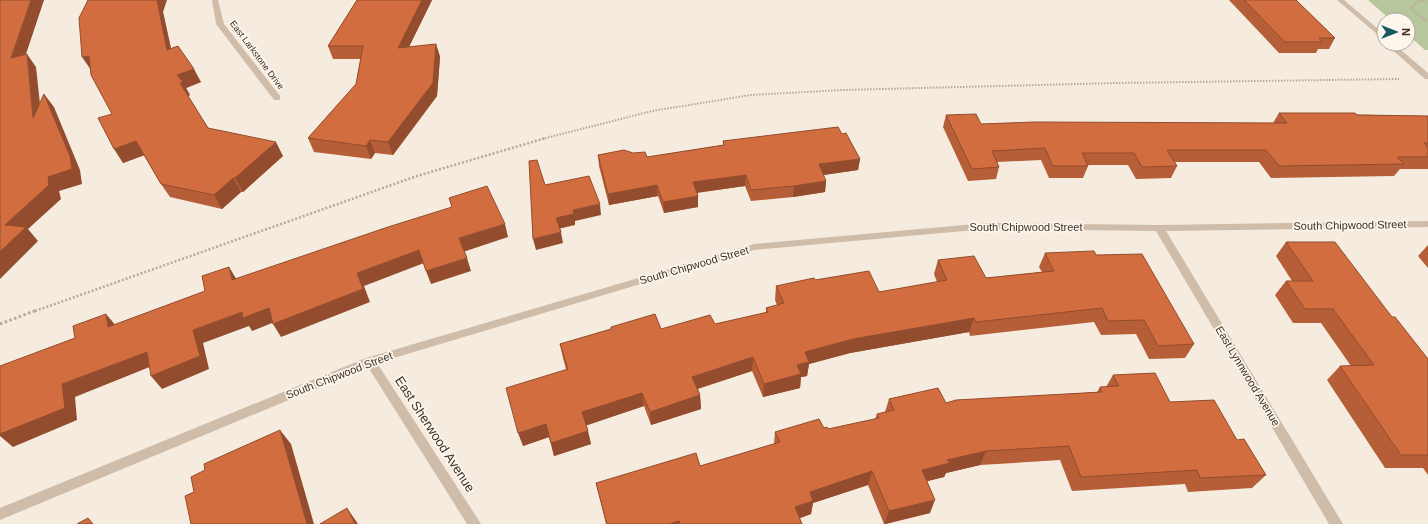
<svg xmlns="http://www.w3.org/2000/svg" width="1428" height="524" font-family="Helvetica,sans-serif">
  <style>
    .green { fill: #b6c79d }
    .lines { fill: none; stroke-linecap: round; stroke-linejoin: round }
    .path-far2 { stroke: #bca793; stroke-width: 2; stroke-dasharray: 1.5 1.5; stroke-linecap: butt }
    .path-far1 { stroke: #bca793; stroke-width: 2.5; stroke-dasharray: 2 2; stroke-linecap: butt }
    .path { stroke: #bca793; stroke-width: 3; stroke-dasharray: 2.5 2.5; stroke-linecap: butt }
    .minor { fill: #cfbda9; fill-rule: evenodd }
    .tertiary { fill: #cfbda9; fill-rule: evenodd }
    .wall { fill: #b55e37 }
    .shaded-wall { fill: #934c2d }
    .building { fill: #d26d40; stroke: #934c2d }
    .labels { text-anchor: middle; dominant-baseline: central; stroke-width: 3.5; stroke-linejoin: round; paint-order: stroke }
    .far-street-label { font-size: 9px; fill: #3c3029; stroke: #fcf6ec }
    .street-label { font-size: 11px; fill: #3c3029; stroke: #fcf6ec }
    .near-street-label { font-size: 13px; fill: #3c3029; stroke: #fcf6ec }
  </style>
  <rect width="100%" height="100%" fill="#f5ecdf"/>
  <!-- green -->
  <path class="green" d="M1368,0H1428V50H1425L1408,35V20H1391Z"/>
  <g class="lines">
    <!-- path-far2 -->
    <path class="path-far2" d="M1419,0L1411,8L1417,15L1428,21
      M1419,0L1428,2
      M542,139L652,111L751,95L842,90L1117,83L1399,79"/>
    <!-- path-far1 -->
    <path class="path-far1" d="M35,311L417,176L546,138"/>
    <!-- path -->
    <path class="path" d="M0,324L37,310"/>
    <!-- minor -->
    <path class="minor" d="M212,0H218L224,24L280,96V100H274L216,24Z
      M1428,221V227L1166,231L1343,524H1329L1156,231L986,229L754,250L377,363L481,524H467L368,367L0,520V508L366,358L754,244L986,223L1159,225Z"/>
    <!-- tertiary -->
    <path class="tertiary" d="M1337,0H1344L1384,34V40Z
      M1386,44H1394L1428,73V79H1425Z"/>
  </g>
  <!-- wall -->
  <path class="wall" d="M357,0H432L409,47L436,44L440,57L437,96L393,155L375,153L371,159L314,152L308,138L356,84L361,59H333L328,46Z
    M1229,0H1296L1335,38L1329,49H1318L1316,53H1279Z
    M163,12L171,48L201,82L186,88L190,95L188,96L208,128L283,156L243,192H241L222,209L170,197L161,184L144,155L123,163L112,114Z
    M1279,113L1428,116V169H1400L1394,176L1271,178L1259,162H1175L1177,166L1171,178L1136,179L1128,165H1088V166L1083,178H1049L1041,160L997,162L999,167L996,179L968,181L943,127L946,115L981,124L1273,123Z
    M842,134L860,159L858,170L823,175L826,181L825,192L793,197L751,201L745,186L697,193L698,196V207L664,213L658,196L609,205L599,166L598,155L633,153L647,157L723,145V141Z
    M1286,242L1392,317L1428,359V475L1423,468H1385L1327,380L1340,366H1351L1321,323H1293L1275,295L1286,281H1292L1276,256Z
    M1428,245V268L1418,256Z
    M1045,253L1096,255L1194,344L1185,358L1149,359L1136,334L1101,335L1094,322L970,336L969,332L850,353L809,364L807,376L801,377L800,388L763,397L752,371L698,389L700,395L701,409L651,425L644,406L586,425L591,444L554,456L549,437L523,446L566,369L563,358L560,344L611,329V327L661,329L715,324L766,313V308L777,305L775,300L776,286L815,280L879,292L937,282L934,274L938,260L986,278L1042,272L1039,267Z
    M1113,375L1170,402L1237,440L1266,475L1252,488L1188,492L1185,484L1072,491L1060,460L980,465L946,473L944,477L927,481L930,513L886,524H884L868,485L813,503L811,514L799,518L802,524H606L596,483L700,466L774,444L775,432L824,428L828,429L875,419L877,414L885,412L889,399L946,403L1097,392L1100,387H1106Z"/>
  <!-- shaded-wall -->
  <path class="shaded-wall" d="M31,0H44L20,72L11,58Z
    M157,0H167L163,12L174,63L167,50Z
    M422,0H432L402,61L398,48Z
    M436,44L440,57L437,96L393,155L388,142Z
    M27,54L36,67L43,132L33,118Z
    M89,56L91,70L82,57Z
    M194,69L201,82L186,88L190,95L187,96L180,83L177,75Z
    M44,94L54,107L80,170L82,184L59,191L61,199L28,229L38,241L0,279V252L5,225Z
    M370,140L375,153L371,159L366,146Z
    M136,141L145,155L123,163L114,149Z
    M276,142L283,156L243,192L235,178Z
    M860,159L858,170L817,176L819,164Z
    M746,175L745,186L693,193V182Z
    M233,178L241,192L222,209L214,195Z
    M826,181L825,192L793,197L794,186Z
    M657,185L658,196L609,205L608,194Z
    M698,196V207L664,213L663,202Z
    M600,204L601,215L575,221V225L558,229L556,218L573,210Z
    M505,224L508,237L463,252L459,238Z
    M561,232L563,243L536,250L533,239Z
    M419,250L424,263L364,286L370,302L281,337L273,324L357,273Z
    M467,258L471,271L431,284L426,271Z
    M229,267L237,280H232Z
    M269,308L277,321L252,331L249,326L203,343L209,369L162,389L151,376L193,330L242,312Z
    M106,314L117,327H108Z
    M974,318L969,332L850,353L809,364L807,376L801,377L800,388L763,397L764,384L797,365L805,352L853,339Z
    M147,352L157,364L75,397L77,420L13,447L0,436V434L62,384Z
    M753,357L752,371L693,390L692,377Z
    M642,393L644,406L585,426L582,412Z
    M700,395L701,409L651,425L650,412Z
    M546,424L549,437L523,446L518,433Z
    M280,430L291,444L314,524H307Z
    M588,431L591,444L554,456L551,443Z
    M986,451L980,465L946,473L944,477L916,484L922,470L947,460Z
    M872,471L868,485L813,503L811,514L793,521L795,507L810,492Z
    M935,500L930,513L884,524L889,511Z
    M347,508L356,521L358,524H355Z
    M679,521V524H669Z"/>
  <!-- building -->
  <path class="building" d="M0,0H31L11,58L27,54L33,118L44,94L70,156L72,169L48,177L49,185L5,225L26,227L0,252Z
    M88,0H157L167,50L178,46L194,69L177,75L183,82L180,83L208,128L276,142L235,178H233L214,195L161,184L136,141L114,149L98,118L112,114L91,75L89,56L82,57L79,18Z
    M357,0H422L398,48L436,44L433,83L388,142L370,140L366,146L308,138L356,84L363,46H328Z
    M1244,0H1296L1335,38H1319L1322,42H1285Z
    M1279,113H1355L1357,115L1428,116V143H1424L1428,147V157H1397L1404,164L1279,166L1266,150H1167L1177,166L1142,167L1134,153H1082L1088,166H1053L1045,148L992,151L999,167L972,169L946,115L976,114L981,124L1034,122L1287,123Z
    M838,127L842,134L846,133L860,159L819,164L826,181L794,186L751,190L746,175L693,182L698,196L663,202L657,185L608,194L598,155L624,150L633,153L645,152L647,157L724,145L723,141Z
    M537,160L545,185L589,176L600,204L573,210L574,214L556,218L561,232L533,239L529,161Z
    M487,186L505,224L459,238L467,258L426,271L419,250L357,273L363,289L273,324L269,308L243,318L242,312L193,330L200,356L151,376L147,352L62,384L65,408L0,434V366L75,338L73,326L106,314L108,327L205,291L202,276L229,267L232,280L388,227L452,207L449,198Z
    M1286,242H1335L1392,317H1395L1428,359V455H1401L1340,366L1374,365L1333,309H1305L1286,281H1313Z
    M1094,251L1096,255L1142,254L1194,344L1158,346L1144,320L1108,321L1102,308L976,322L974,318L853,339L805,352L809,362L797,365L801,374L764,384L753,357L692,377L700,395L650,412L642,393L582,412L588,431L551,443L546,424L518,433L506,388L568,369L560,344L611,329V327L655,314L661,329L710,315L715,324L768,312L766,308L784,303L776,286L814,278L815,280L869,271L879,292L947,280L938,260L974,256L986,278L1054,271L1045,253Z
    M1155,373L1170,402L1214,400L1237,440L1244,439L1266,475L1200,478L1197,470L1081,477L1069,446L986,451L947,460L950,463L922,470L935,500L889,511L872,471L810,492L813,501L795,507L802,524H680L679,521L669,524H607L596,483L696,453L700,466L780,442L775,432L819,419L824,428L827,427L828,429L879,418L877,414L894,410L889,399L938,388L946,403L956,400L1102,392L1100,387L1119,386L1113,375Z
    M280,430L307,524H191L185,496L194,492L191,477L205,470L204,464Z
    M347,508L355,524H320Z
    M88,518L93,524H77Z"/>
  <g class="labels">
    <!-- far-street labels -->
    <g class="far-street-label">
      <text transform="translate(257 55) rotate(53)">East Larkstone Drive</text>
    </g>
    <!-- street labels -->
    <g class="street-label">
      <text transform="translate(1350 225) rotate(-1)">South Chipwood Street</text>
      <text x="1026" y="227">South Chipwood Street</text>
      <text transform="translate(694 265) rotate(-16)">South Chipwood Street</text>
      <text transform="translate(339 375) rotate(-21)">South Chipwood Street</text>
      <text transform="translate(1248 376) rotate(59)">East Lynnwood Avenue</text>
    </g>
    <!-- near-street labels -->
    <g class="near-street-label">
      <text transform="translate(435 434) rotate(57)">East Sherwood Avenue</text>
    </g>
  </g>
  <!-- north arrow -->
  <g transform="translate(1396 32) rotate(90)"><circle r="19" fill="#fcf6ec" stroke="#afa79e"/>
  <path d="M0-3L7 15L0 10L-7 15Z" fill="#1a5963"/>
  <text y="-6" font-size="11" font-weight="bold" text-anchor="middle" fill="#3c3029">N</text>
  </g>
</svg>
